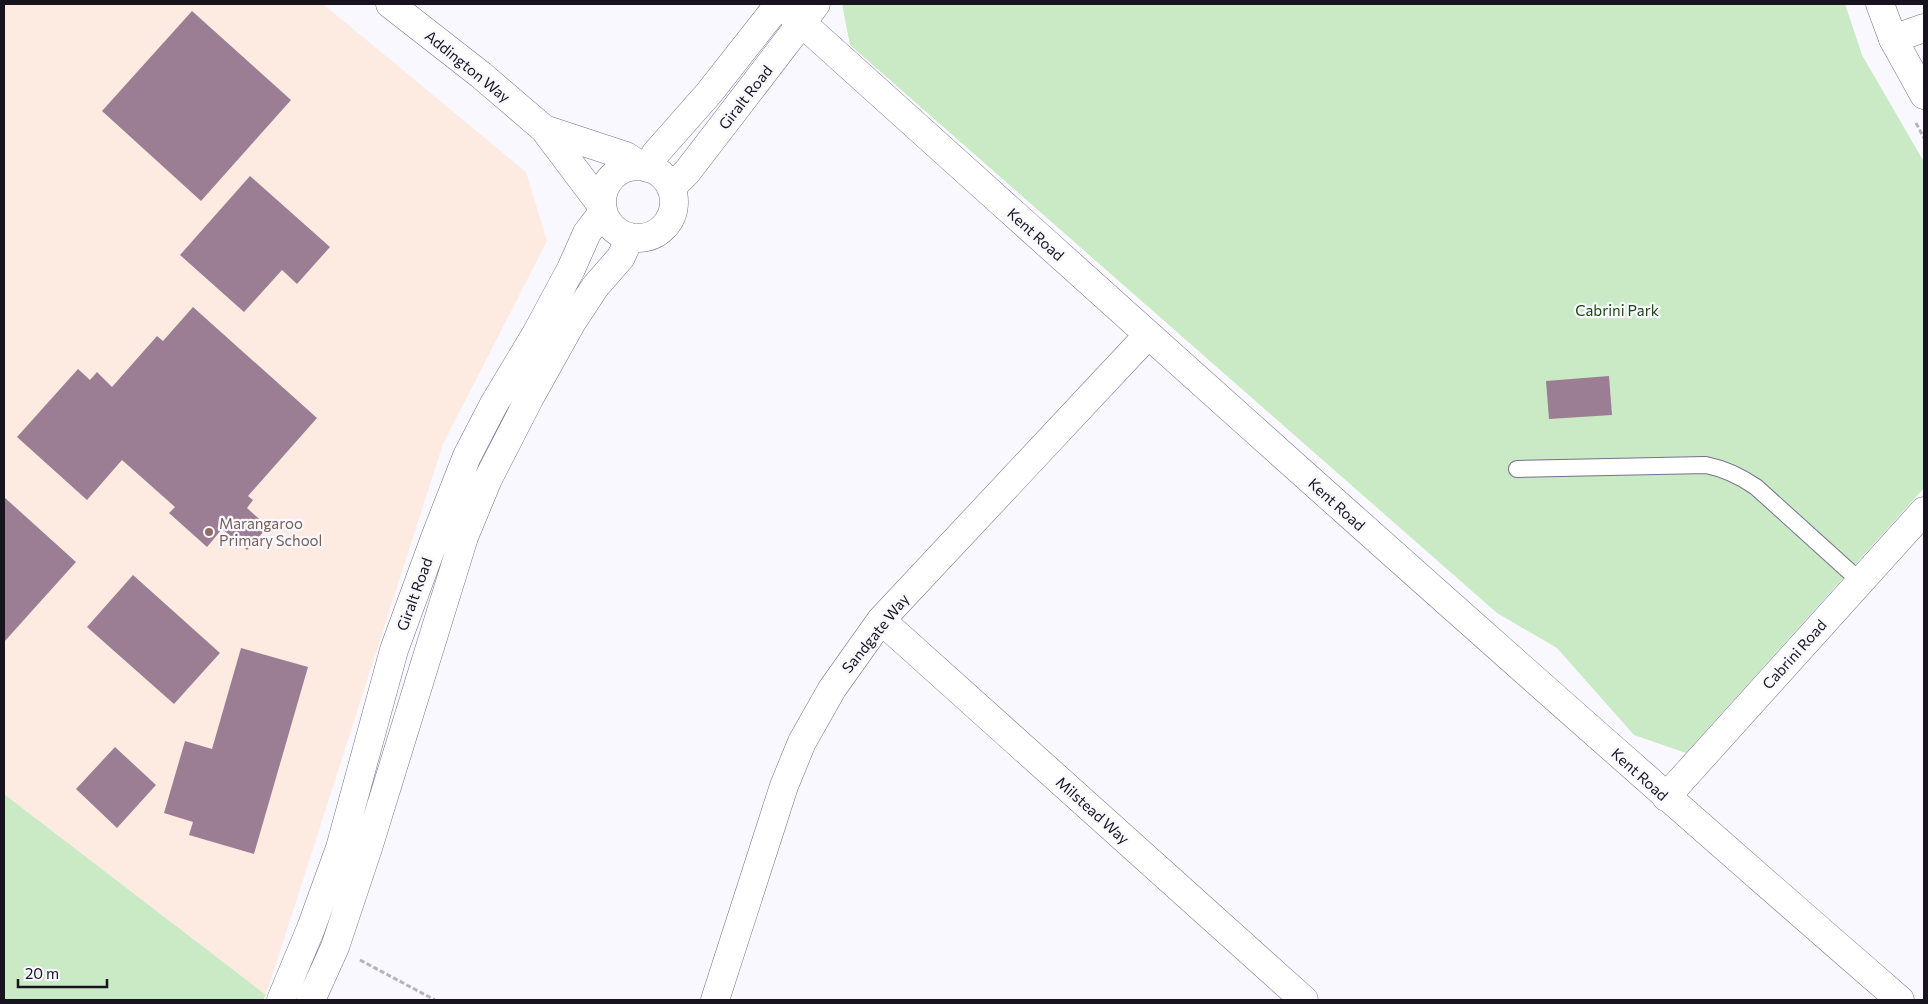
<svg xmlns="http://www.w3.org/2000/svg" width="1928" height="1004" font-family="Commissioner,sans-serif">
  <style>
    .education { fill: #fdebe1 }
    .green { fill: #c9eac4 }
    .building { fill: #9b7e94 }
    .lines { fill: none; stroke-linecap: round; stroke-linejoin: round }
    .service-casing { stroke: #76708e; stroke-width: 18 }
    .minor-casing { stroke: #76708e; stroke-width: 29 }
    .tertiary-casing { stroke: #76708e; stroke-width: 29 }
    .primary-casing { stroke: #76708e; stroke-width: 29 }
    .path { stroke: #b5b3bc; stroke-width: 3; stroke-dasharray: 5 2.5; stroke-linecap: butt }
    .service { stroke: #fff; stroke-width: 16 }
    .minor { stroke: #fff; stroke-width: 28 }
    .tertiary { stroke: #fff; stroke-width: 28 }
    .primary { stroke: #fff; stroke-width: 28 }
    .education-dot { fill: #8d6e63; stroke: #f9f8ff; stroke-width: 2 }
    .labels { text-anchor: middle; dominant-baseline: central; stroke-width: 4.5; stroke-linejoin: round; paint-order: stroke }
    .street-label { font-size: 15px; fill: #171420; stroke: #f9f8ff }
    .park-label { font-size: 15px; fill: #174511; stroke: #f9f8ff }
    .education-label { font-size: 15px; fill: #785e54; stroke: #f9f8ff; text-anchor: start }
  </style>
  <rect width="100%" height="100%" fill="#f9f8ff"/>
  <!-- education -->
  <path class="education" d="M4,4H323L526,172L547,241L443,444L266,995L4,794Z"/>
  <!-- green -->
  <path class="green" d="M842,4H1845L1862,55L1924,162V488L1686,753L1634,735L1557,648L1497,613L850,45Z
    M4,794L266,995L263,1000H4Z"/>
  <!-- building -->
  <path class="building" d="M192,11L291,100L201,201L102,111Z
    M250,176L330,247L297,284L282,270L244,312L180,255Z
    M193,307L317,418L248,496L253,500L247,508L268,527L247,550L222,529L207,547L169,513L175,507L122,460L87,500L17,437L78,369L90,380L97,372L112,387L157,336L163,341Z
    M1609,376L1612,415L1549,419L1546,381Z
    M4,497L76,562L4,642Z
    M133,575L220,653L174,704L87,627Z
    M241,648L308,667L254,854L189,835L193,822L164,813L185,741L212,749Z
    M115,747L156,785L117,828L76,789Z"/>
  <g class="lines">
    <defs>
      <path id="service" d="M1517,469L1706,465C1726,469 1740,476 1756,487L1860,581"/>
      <path id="minor" d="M779,4L802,23C1166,351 1530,679 1900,1000
        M1893,39L1924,28
        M881,620L1304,1000
        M1666,797L1924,511
        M715,1000L784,786L802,742L832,689L881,620L1148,335"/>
      <path id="tertiary" d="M390,4L481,75L544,129L602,206
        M544,129L626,156L641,166
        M602 202a36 36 0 1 1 72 0a36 36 0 1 1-72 0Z
        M647,168L656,153L709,93L779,4
        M671,188L687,172L816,4
        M281,1000L311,928L340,848L394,650L436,535L467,456L494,404L536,334L571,269L587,233L603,212
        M311,1000L335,947L368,848L464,537L488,479L529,399L572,322L595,287L621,257L630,237"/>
      <path id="primary" d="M1880,4L1893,39L1924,95"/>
    </defs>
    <!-- service casing -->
    <use href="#service" class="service-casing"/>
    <!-- minor casing -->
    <use href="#minor" class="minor-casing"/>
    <!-- tertiary casing -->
    <use href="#tertiary" class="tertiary-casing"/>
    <!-- primary casing -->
    <use href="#primary" class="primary-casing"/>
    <!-- path -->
    <path class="path" d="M1916,123L1924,138
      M360,960L435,1000"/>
    <!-- service -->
    <use href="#service" class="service"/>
    <!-- minor -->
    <use href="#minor" class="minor"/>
    <!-- tertiary -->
    <use href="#tertiary" class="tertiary"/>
    <!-- primary -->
    <use href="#primary" class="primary"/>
  </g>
  <!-- markers -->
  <circle class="education-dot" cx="209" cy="532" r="5"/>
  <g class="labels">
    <!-- street labels -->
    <g class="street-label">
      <text transform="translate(468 66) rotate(39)">Addington Way</text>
      <text transform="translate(745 97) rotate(-52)">Giralt Road</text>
      <text transform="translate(1036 234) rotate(42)">Kent Road</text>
      <text transform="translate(1337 504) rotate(42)">Kent Road</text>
      <text transform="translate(414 594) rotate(-70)">Giralt Road</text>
      <text transform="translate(875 633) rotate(-51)">Sandgate Way</text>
      <text transform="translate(1794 654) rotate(-48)">Cabrini Road</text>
      <text transform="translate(1640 774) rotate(42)">Kent Road</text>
      <text transform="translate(1093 810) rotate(42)">Milstead Way</text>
    </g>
    <!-- park labels -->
    <g class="park-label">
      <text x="1617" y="310">Cabrini Park</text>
    </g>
    <!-- education labels -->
    <g class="education-label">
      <text x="219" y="523">Marangaroo<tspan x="219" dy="17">Primary School</tspan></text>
    </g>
  </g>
  <!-- border -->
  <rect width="1928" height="1004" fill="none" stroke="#171420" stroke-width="10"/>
  <!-- scale -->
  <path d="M18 979v8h89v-8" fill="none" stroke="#171420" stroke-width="2.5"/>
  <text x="25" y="979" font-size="15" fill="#171420" stroke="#f9f8ff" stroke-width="4" paint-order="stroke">20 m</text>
</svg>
